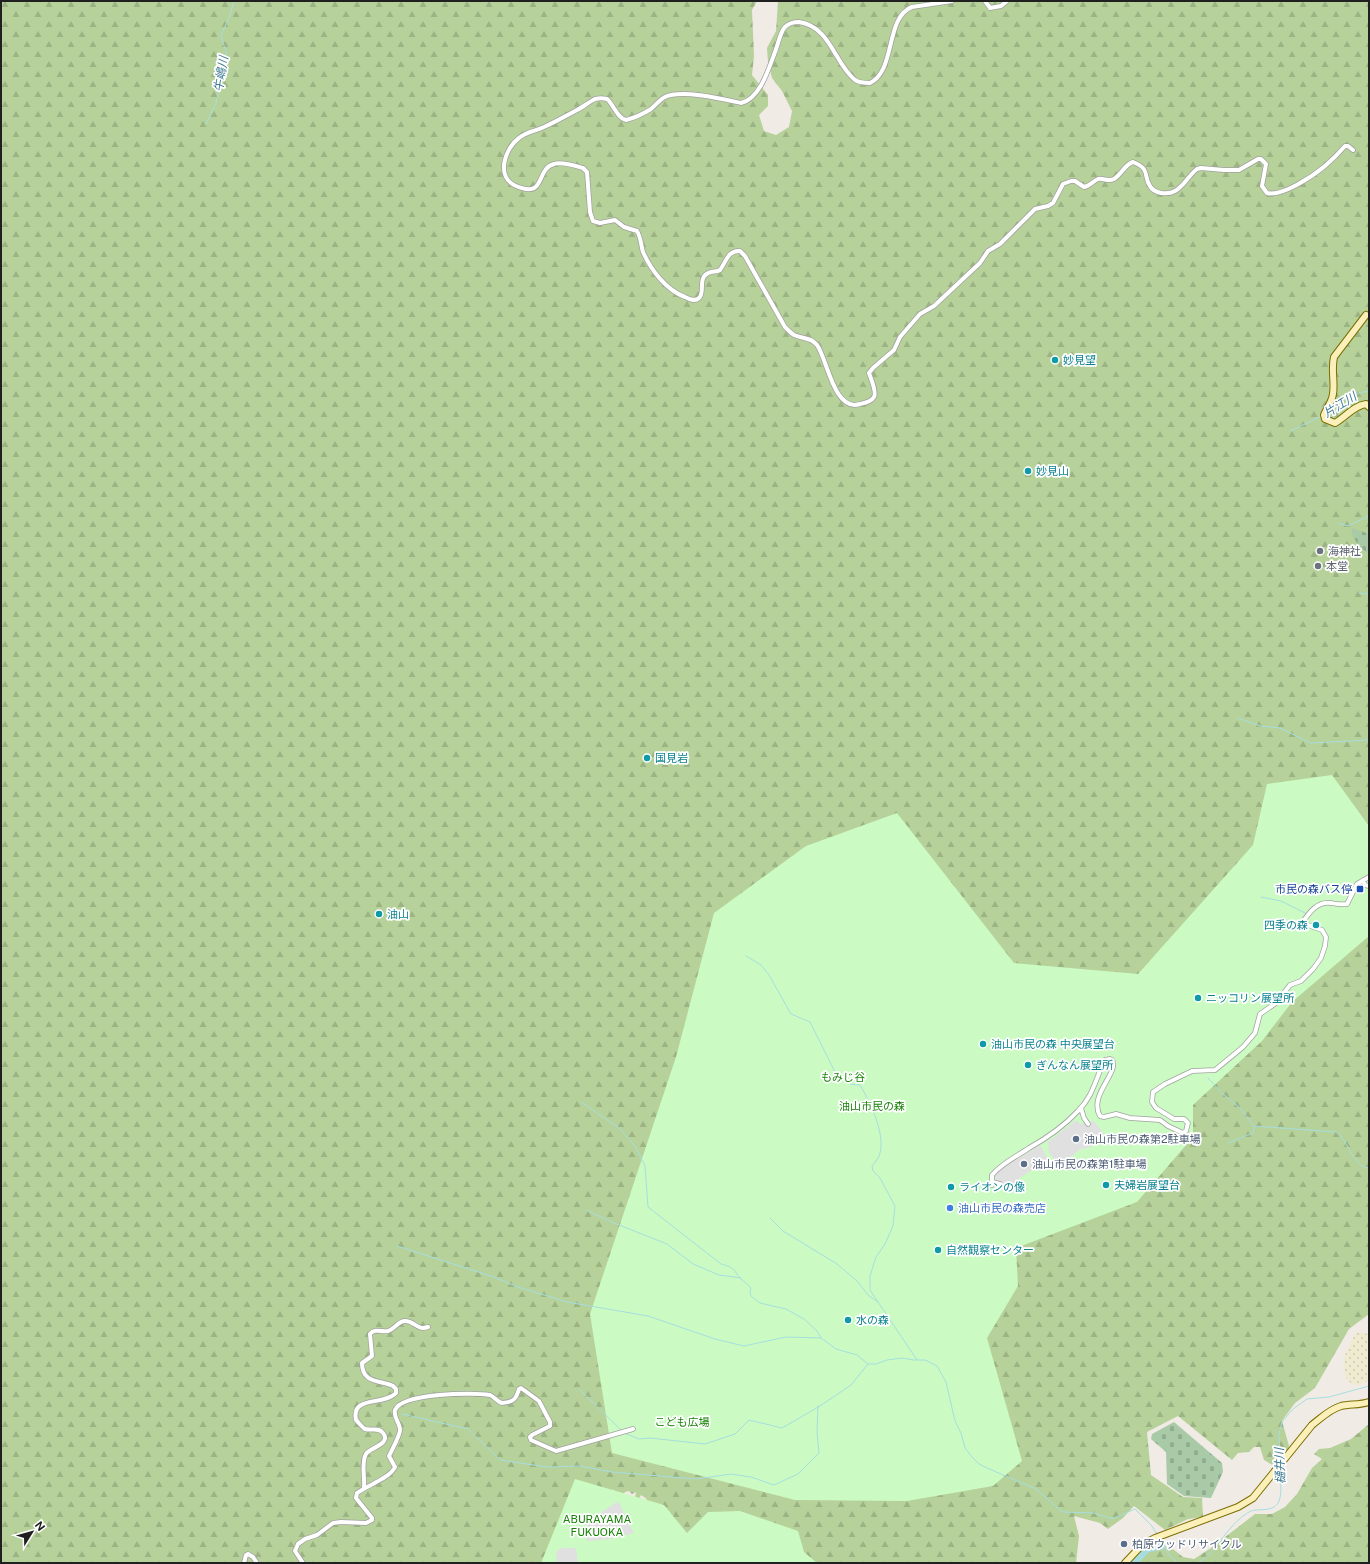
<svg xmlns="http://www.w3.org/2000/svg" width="1370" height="1564" font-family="'Public Sans','Noto Sans JP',sans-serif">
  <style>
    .farmland { fill: url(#farmland-dots) }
    .forest { fill: url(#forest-firs) }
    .cemetery { fill: url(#cemetery-stones) }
    .park { fill: #cbfbc3 }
    .parking { fill: #e0e0e0 }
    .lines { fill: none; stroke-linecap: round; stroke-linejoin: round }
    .stream { stroke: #a6dedf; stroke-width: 1 }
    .river { stroke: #a6dedf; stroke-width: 7 }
    .street-casing { stroke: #a1a1a1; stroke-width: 5.5 }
    .secondary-casing { stroke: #7b6e02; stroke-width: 8 }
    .street { stroke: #fff; stroke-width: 4 }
    .secondary { stroke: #fbf0ba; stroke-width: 6 }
    .culture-dot { fill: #0f9aa8; stroke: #fff; stroke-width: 1.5 }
    .worship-dot { fill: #6b7280; stroke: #fff; stroke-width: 1.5 }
    .transit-dot { fill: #1a4fb4; stroke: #fff; stroke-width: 1.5 }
    .service-dot { fill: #5c6f8a; stroke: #fff; stroke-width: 1.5 }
    .shop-dot { fill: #3f7fe0; stroke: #fff; stroke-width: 1.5 }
    .labels { text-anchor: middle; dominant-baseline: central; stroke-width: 3.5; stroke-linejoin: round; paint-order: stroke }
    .culture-label { font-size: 11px; fill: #0d838f; stroke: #fff; text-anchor: start }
    .worship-label { font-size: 11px; fill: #5b616d; stroke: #fff; text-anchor: start }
    .transit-label { font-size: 11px; fill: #164399; stroke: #fff; text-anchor: end }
    .park-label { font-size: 11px; fill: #198309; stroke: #fff }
    .service-label { font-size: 11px; fill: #4e5e75; stroke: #fff; text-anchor: start }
    .shop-label { font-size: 11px; fill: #366cbe; stroke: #fff; text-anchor: start }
    .water-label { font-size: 12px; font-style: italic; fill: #3e7b93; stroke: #fff }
  </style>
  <defs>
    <pattern id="farmland-dots" width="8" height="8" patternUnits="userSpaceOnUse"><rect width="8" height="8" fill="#efebd1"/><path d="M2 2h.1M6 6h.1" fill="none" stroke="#cdc9b3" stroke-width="1.8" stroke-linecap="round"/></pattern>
    <pattern id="forest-firs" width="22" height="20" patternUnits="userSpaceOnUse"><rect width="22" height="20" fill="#b6d19a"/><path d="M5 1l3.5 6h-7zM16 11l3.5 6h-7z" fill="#9cb384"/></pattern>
    <pattern id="cemetery-stones" width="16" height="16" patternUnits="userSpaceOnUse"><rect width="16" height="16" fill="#a9caa7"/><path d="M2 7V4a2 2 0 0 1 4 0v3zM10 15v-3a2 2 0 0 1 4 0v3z" fill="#91ad8f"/></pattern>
  </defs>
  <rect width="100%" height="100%" fill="#f1ebe6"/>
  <!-- farmland -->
  <path class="farmland" d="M1356,1332L1369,1334V1380L1359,1385L1352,1384L1347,1380L1343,1366L1345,1355Z"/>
  <!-- forest -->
  <path class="forest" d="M1,1H757L752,10L754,56L752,75L768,95V106L759,115L764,131L776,135L789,127L792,111L782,91L772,78L768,62L767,48L776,31L778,1H1369V1314L1349,1329L1315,1388L1295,1403L1282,1421L1289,1446L1285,1457L1280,1458V1445L1273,1449L1276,1467L1264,1460L1260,1447H1254L1249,1452L1238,1453L1232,1460L1178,1416L1147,1432L1151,1475L1183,1497L1202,1498L1203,1517L1188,1519L1165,1530L1134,1506L1123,1518L1108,1529L1100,1523L1074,1516L1079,1536L1076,1563H790L693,1542L645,1502L647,1499L641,1495L639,1499L635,1498L636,1492L632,1494L629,1491L625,1492L623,1495L616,1493L613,1489L612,1493L563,1563H1Z
    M1369,1424V1563H1130L1144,1548L1156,1542L1174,1550L1183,1557L1194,1559L1211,1548L1255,1514H1272L1285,1507L1297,1494L1312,1468L1322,1459L1314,1454L1319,1449L1330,1448L1351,1439Z"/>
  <!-- cemetery -->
  <path class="cemetery" d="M1352,528L1369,534V554C1362,549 1349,537 1352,528Z
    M1174,1422L1222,1463L1223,1472L1211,1498L1184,1496L1167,1484L1166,1452L1151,1439L1152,1434Z"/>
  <!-- park -->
  <path class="park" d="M1332,775L1369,826V936L1292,1002L1262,1041L1193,1105V1137L1137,1202L1016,1248L1018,1286L987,1338L1022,1461L993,1486L907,1501L795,1500L612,1453L590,1314L676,1057L714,913L806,846L897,813L1014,963L1138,974L1253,845L1267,784Z
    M575,1479L664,1505L687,1533L708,1512L740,1511L798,1531L804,1552L817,1563H541Z"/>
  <!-- parking -->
  <path class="parking" d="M1076,1120L1080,1124L1094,1121L1104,1134L1096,1144L1088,1148L1081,1149L1059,1166L1048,1151L1049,1146L1047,1143Z
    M1039,1146H1041L1048,1159L1020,1178L1004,1191L994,1176L999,1169Z
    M618,1501L634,1533L611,1539L587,1541L582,1532L585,1526L593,1518Z
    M561,1548H576L578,1563H557L556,1552Z"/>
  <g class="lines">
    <!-- stream -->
    <path class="stream" d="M206,124L216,103L226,57V52L221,36L230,15L234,1
      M1327,414L1337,410L1358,393L1369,391
      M1290,431L1322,416
      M1338,523L1348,526L1369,516
      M1359,593L1369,594
      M1238,718L1260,726L1280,728L1311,743L1369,740
      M1261,897L1281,901L1307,914
      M746,956L761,965L769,975L791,1014L810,1022L835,1072L850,1084L860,1085C870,1102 887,1136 879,1156C878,1159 874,1163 872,1166L873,1171L880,1178L895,1206L893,1226L885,1244L876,1257L870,1276V1290L917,1360
      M1208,1078L1223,1094L1241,1109L1254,1126L1336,1132C1348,1140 1354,1168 1369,1168
      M581,1102L619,1128L635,1146L645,1166L648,1207L721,1264C736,1268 732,1269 741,1279C744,1282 748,1284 751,1288L750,1292L751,1296L760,1303L786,1309L804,1319L817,1331L821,1338L836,1349L857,1355L868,1364H876L887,1360L902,1358L914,1360H925L937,1366L946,1382L955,1421L961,1433L965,1448L972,1457L979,1464L987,1468L1036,1489L1060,1510L1063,1512L1094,1513L1109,1518H1114L1135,1509L1151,1525L1157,1534
      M1228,1143L1253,1133L1254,1126
      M586,1210L614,1223L667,1244L693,1264L719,1275L741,1278
      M770,1218L783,1231L837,1264L857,1281L869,1296L878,1302
      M397,1246L494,1277L518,1287L567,1302L648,1316L715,1339L744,1346L786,1337L821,1338
      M579,1389L622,1431
      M402,1414L468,1429L500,1460L547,1467L580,1466L612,1472L696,1479L731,1474L751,1477L774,1485L798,1474L819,1453L817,1432L818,1406
      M624,1433L639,1439L650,1438L705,1444L735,1434L749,1420L782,1428L820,1406L851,1385L868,1364
      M1280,1461L1279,1434L1282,1422L1293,1409L1307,1399L1329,1397L1369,1386
      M1159,1539C1164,1548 1169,1557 1178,1563
      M1198,1563C1218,1550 1229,1523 1249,1512C1258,1507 1273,1514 1279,1501C1283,1491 1279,1480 1280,1470"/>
    <!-- river -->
    <path class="river" d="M1134,1563L1147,1549L1162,1546"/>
    <defs>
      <path id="street" d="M952,1L912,7C885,17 896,71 870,83C865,83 860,83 855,80C834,63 831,27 799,22C794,22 789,23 785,27C780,32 778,45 775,52C769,68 760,99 741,103C723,99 681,89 665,97C659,100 656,105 651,109C643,114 634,118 626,120C617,118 614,105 607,99C603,98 599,98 595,99C589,102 583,107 577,110C566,116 555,122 544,127C536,131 526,132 519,138C505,148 495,177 516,186C547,199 535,169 554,164C561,161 576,166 583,168L587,172L590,212L593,221L600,223L615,220L624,227L637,231C641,237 641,246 643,252C651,270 666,290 685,297C689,299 695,302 699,298C706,292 696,276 711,272C714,271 717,272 720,270C726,262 728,250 740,251L745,256L785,327C788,330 791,333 794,335C802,339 811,337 817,345C827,358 834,413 860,404C865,403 871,402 874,397C877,392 871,379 869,373L873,368L894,350L900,337L920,314L934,306L980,263L988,251L1000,244L1035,209L1048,206L1053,203L1063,184L1071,181H1075L1084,187C1090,186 1093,181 1098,179C1104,178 1108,182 1114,179C1122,174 1124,165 1133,162C1151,169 1143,176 1150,186C1154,194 1168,195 1175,191C1184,186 1189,175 1197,169L1201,168L1224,170H1239L1258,159H1261L1266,164L1262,186L1267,193C1282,197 1313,176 1325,166C1332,160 1339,153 1345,146H1348L1353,150
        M985,1L990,8L1001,6L1007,1
        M1363,880L1365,885L1369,886
        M1081,1108L1084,1118L1088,1124
        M992,1182L1000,1184
        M992,1185V1175C1002,1163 1016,1157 1029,1148C1047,1138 1064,1126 1078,1111C1094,1095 1095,1079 1105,1060L1110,1059L1112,1060C1120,1072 1088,1095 1100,1116L1104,1117L1116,1114L1130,1118L1160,1120L1168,1126L1183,1133L1186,1131L1188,1123L1184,1119H1174L1156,1108L1152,1102L1153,1092L1165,1084L1192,1071L1215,1070L1243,1047L1255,1033L1260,1014L1276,1003L1290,985L1301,981L1313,969L1321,958L1325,946L1326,937L1322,930L1302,923C1309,913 1317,901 1331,903C1337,904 1341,905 1347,904L1357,884L1369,877
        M364,1488C365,1478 361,1462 366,1454C369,1448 392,1444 383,1433C379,1427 371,1431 365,1429C362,1427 359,1423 356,1420C351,1395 384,1406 396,1393V1389L393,1386C381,1380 362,1384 362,1363L372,1356L370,1334C375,1328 382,1332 388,1331C395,1329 398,1321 405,1321C415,1321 417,1331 428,1327
        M244,1563L246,1555L248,1554L253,1557L257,1563
        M303,1563L295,1551L298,1544L305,1539L317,1535L333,1523L341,1522L366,1523L372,1520V1518L356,1498L357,1493C368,1485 390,1478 395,1467L389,1456C392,1450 400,1435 400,1430C400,1423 393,1417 395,1410C402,1393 474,1392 490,1395C495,1397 497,1402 502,1403C514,1402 516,1399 519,1389L521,1388L539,1401L550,1422V1426L532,1435L530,1437L531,1440L556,1451L633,1429"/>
      <path id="secondary" d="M1366,315L1334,357C1331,370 1335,382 1333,394C1332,402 1327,407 1324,415L1325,419L1335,423C1346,417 1353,406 1366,404L1369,407
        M1125,1563L1142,1545L1155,1538L1238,1507L1253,1498L1312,1425C1321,1418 1330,1409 1341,1406C1350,1404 1360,1405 1369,1402"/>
    </defs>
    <!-- street casing -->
    <use href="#street" class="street-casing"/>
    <!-- secondary casing -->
    <use href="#secondary" class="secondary-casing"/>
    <!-- street -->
    <use href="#street" class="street"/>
    <!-- secondary -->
    <use href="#secondary" class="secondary"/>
  </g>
  <!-- markers -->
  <g class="culture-dot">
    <circle cx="1055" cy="360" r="4"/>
    <circle cx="1028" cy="471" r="4"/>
    <circle cx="647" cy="758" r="4"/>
    <circle cx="379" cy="914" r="4"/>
    <circle cx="1316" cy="925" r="4"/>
    <circle cx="1198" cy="998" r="4"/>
    <circle cx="983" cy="1044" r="4"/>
    <circle cx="1028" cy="1065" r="4"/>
    <circle cx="1106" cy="1185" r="4"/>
    <circle cx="951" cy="1187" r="4"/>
    <circle cx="938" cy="1250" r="4"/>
    <circle cx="848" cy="1320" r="4"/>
  </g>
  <g class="worship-dot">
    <circle cx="1320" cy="551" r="4"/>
    <circle cx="1318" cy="566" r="4"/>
  </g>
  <rect class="transit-dot" x="1356" y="885" width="8" height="8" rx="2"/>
  <g class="service-dot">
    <circle cx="1076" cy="1139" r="4"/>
    <circle cx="1024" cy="1164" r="4"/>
    <circle cx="1124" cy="1544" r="4"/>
  </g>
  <circle class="shop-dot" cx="950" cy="1208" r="4"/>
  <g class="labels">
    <!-- culture labels -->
    <g class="culture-label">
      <text x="1063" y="360">妙見望</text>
      <text x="1036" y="471">妙見山</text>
      <text x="655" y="758">国見岩</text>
      <text x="387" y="914">油山</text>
      <text x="1308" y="925" text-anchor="end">四季の森</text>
      <text x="1206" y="998">ニッコリン展望所</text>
      <text x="991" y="1044">油山市民の森 中央展望台</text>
      <text x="1036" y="1065">ぎんなん展望所</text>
      <text x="1114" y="1185">夫婦岩展望台</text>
      <text x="959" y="1187">ライオンの像</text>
      <text x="946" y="1250">自然観察センター</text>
      <text x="856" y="1320">水の森</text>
    </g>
    <!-- worship labels -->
    <g class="worship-label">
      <text x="1328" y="551">海神社</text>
      <text x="1326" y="566">本堂</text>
    </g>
    <!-- transit labels -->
    <g class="transit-label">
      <text x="1352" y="889">市民の森バス停</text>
    </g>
    <!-- park labels -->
    <g class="park-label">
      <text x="843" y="1077">もみじ谷</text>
      <text x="872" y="1106">油山市民の森</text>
      <text x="682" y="1422">こども広場</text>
      <text x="597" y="1519">ABURAYAMA<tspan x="597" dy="13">FUKUOKA</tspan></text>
    </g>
    <!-- service labels -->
    <g class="service-label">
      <text x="1084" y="1139">油山市民の森第2駐車場</text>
      <text x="1032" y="1164">油山市民の森第1駐車場</text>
      <text x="1132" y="1544">柏原ウッドリサイクル</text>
    </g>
    <!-- shop labels -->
    <g class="shop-label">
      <text x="958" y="1208">油山市民の森売店</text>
    </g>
    <!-- water labels -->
    <g class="water-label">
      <text transform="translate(221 74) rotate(-81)">牛嶋川</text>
      <text transform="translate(1340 405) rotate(-32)">片江川</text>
      <text transform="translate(1280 1466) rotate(-92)">樋井川</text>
    </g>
  </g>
  <!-- border -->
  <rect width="1370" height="1564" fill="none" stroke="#202020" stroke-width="4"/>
  <!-- north arrow -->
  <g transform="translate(32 1532) rotate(53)" stroke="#ffffff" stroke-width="3" paint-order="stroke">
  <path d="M0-3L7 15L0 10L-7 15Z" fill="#202020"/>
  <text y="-6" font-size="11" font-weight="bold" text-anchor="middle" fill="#202020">N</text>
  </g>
</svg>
